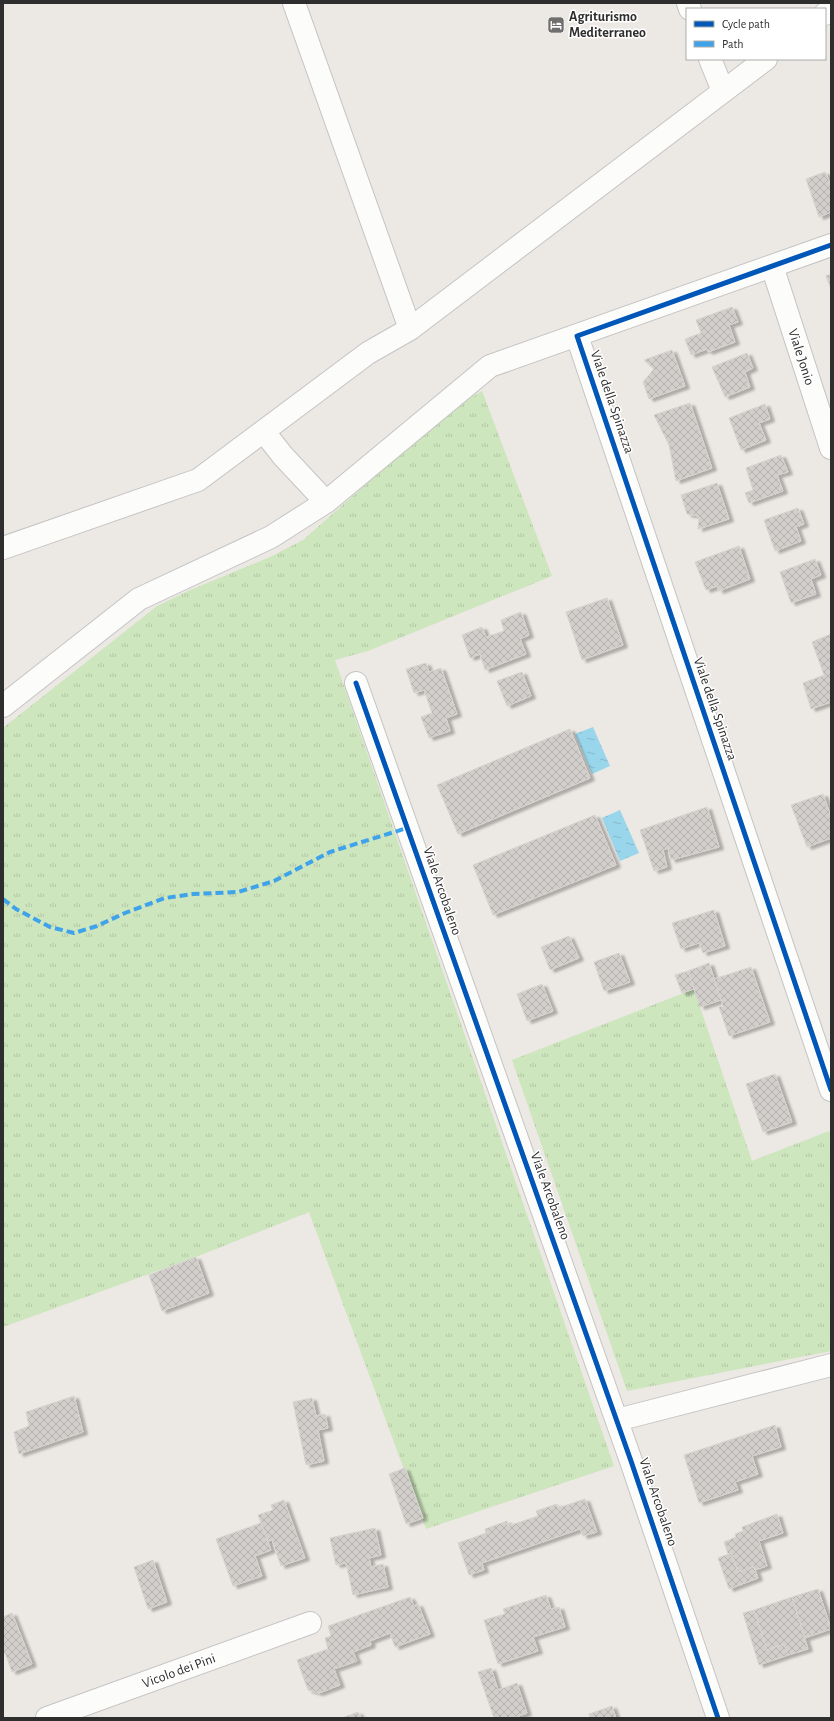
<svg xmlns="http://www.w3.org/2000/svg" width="834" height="1721" font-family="'Alegreya Sans',sans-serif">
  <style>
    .grass { fill: url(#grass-tufts) }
    .water { fill: url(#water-ripples) }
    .building { fill: url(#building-cross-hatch); stroke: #d7d4d0; filter: url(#shadow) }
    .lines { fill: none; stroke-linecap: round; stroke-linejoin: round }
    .minor-casing { stroke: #c5c4c5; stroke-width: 24 }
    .minor { stroke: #fcfcfb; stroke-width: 22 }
    .quiet { stroke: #3ea3eb; stroke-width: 4; stroke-dasharray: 8 4; stroke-linecap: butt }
    .cycleway-casing { stroke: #fff; stroke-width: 8 }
    .cycleway { stroke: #0057b8; stroke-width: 5 }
    .labels { text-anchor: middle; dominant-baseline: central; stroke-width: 3; stroke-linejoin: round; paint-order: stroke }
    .poi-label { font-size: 14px; font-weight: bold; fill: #2e2e2e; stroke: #fff; text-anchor: start }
    .street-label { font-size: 14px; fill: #2e2e2e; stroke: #fff }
  </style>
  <defs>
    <pattern id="grass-tufts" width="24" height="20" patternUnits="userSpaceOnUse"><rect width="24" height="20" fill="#cee6be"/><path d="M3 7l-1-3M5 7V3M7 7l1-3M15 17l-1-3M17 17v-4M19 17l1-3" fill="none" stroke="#b1c6a4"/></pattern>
    <pattern id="water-ripples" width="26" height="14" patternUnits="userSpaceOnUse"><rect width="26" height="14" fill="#99d6ec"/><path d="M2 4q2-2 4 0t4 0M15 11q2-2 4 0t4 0" fill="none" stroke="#84b8cb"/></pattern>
    <pattern id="building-cross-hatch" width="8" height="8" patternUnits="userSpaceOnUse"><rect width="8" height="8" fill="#d1cecb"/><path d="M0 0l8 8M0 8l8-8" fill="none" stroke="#b4b1af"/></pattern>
    <filter id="shadow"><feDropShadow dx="4.5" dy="2.5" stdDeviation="1" flood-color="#0004"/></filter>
  </defs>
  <rect width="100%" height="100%" fill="#ece8e4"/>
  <!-- grass -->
  <path class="grass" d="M482,391L552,576L368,651L335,660L614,1466L426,1529L309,1212L196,1257L3,1327V728L157,606L188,591L270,557L303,540L449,411Z
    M694,989L752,1161L829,1131L831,1136V1351L627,1391L512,1060Z"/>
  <!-- water -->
  <path class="water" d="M593,727L610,766L592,774L575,734Z
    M620,810L639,853L620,861L602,818Z"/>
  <!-- building -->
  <path class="building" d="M825,172L831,185V212L819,217L806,179Z
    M831,274V289L826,276Z
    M732,307L738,322L729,325L735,342L708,352L707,349L691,355L685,339L701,333L696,320Z
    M672,350L685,386L649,399L643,382L654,369L644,360Z
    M747,353L753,368L745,372L750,387L725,397L712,367Z
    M690,403L712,468L676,481L669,445L654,415Z
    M765,404L770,419L759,423L766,440L741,450L729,418Z
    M781,455L788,472L777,475L783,491L749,503L745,493L753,490L746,468Z
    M717,483L729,519L698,529L699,516L687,514L681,495Z
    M798,508L804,524L796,527L801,541L775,551L764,520Z
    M739,546L750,579L719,591L717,586L706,590L695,562Z
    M815,559L821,575L811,579L816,594L791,603L780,572Z
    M607,598L623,645L582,660L566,612Z
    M521,612L529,635L520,639L526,654L485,670L480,654L470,658L462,635L482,627L486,637L504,631L501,620Z
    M831,634V702L811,709L803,683L824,675L812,642Z
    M426,663L429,672L441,668L457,714L446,718L450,731L429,738L421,717L432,713L424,690L414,693L406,669Z
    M522,672L531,696L507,706L497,681Z
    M570,729L590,778L458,834L437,785Z
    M823,794L831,817V838L807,847L791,805Z
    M707,807L719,847L671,860L668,848L663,850L667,867L654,871L640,830Z
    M595,815L616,865L493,915L473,865Z
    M714,910L725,946L703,953L699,943L681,949L672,923Z
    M569,936L579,958L550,970L541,947Z
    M619,953L630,982L604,991L594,962Z
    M709,963L721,1000L700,1007L688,971Z
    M751,967L770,1022L729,1036L719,1007L723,1006L714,979Z
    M688,971L694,989L682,993L675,975Z
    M542,984L553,1011L527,1021L517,994Z
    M775,1074L792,1122L763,1132L746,1084Z
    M196,1257L209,1293L162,1311L149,1275Z
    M74,1396L83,1432L19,1454L14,1432L29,1426L26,1412Z
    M312,1398L316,1416L325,1414L328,1428L318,1430L324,1461L306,1465L293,1402Z
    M775,1425L781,1447L752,1456L758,1474L735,1482L738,1490L699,1503L684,1455Z
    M405,1468L423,1518L406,1524L389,1474Z
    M585,1499L597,1532L583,1536L580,1529L482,1563L484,1570L469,1575L458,1543L486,1533L485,1529L507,1521L508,1526L538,1516L536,1511L557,1504L558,1508Z
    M284,1500L305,1558L281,1566L272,1540L268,1541L258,1515L273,1510L271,1505Z
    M777,1514L783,1533L759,1541L767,1566L755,1570L754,1567L738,1572L731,1553L728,1554L724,1542L736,1537L735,1534L743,1531L742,1527Z
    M261,1523L271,1550L255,1556L262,1576L233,1586L216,1539Z
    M375,1528L381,1555L369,1558L371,1567L383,1564L388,1587L353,1595L346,1563L336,1565L330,1538Z
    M731,1553L738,1572L754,1567L758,1578L729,1589L718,1558Z
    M153,1560L167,1602L148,1609L134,1567Z
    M818,1589L831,1629L805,1638L792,1597Z
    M546,1595L551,1609L559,1607L565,1627L533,1637L538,1651L498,1664L484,1620L505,1614L503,1609Z
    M410,1597L414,1606L418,1604L430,1634L395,1647L390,1633L370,1641L371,1645L353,1652L357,1661L334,1669L340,1685L319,1693L308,1690L297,1660L328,1649L325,1638L331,1636L328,1626Z
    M792,1597L808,1649L788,1655L784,1644L767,1650L754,1610Z
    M754,1610L767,1650L784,1644L788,1655L759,1665L743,1613Z
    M12,1613L32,1664L12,1672L5,1653H3V1617Z
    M491,1668L498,1690L517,1683L527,1713L513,1718H494L478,1672Z
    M612,1706L616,1718H590L589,1714Z
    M358,1712L361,1718H342Z"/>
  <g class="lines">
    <defs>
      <path id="minor" d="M294,3L410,329
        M688,3L690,9
        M825,14L831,9
        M710,59L723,91
        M772,266L831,448
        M577,336L831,1090
        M264,432L283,456L326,502
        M3,548L198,480L368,353L410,329L766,59
        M356,683L631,1461L718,1718
        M3,706L139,599L271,537L326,502L490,366L831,245
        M617,1420L831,1365
        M47,1718L310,1623"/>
    </defs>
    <!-- minor casing -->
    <use href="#minor" class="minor-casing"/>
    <!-- minor -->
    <use href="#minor" class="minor"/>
    <!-- quiet -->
    <path class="quiet" d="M3,899L16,909L50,927L74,933L97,926L125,913L165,898L193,894L238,892L274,881L330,852L407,828"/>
    <defs>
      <path id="cycleway" d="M831,245L577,336L831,1090
        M356,683L631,1461L718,1718"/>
    </defs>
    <!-- cycleway casing -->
    <use href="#cycleway" class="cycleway-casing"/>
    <!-- cycleway -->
    <use href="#cycleway" class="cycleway"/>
  </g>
  <!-- icons -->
  <defs>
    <symbol id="hotel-square" viewBox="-11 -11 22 22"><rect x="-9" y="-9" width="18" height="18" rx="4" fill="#706f6e" stroke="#fff"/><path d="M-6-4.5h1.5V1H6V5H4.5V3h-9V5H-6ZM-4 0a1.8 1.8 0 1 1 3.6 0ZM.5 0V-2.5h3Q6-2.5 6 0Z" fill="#fff"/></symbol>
  </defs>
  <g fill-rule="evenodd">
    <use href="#hotel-square" x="546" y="15" width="20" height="20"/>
  </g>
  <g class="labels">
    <!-- poi labels -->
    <g class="poi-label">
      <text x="569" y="17">Agriturismo<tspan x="569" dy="16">Mediterraneo</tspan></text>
    </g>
    <!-- street labels -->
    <g class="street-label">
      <text transform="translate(801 357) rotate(72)">Viale Jonio</text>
      <text transform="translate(612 402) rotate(71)">Viale della Spinazza</text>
      <text transform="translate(715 709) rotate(71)">Viale della Spinazza</text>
      <text transform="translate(442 891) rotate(71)">Viale Arcobaleno</text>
      <text transform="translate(550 1196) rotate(70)">Viale Arcobaleno</text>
      <text transform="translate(658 1502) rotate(71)">Viale Arcobaleno</text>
      <text transform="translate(179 1671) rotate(-20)">Vicolo dei Pini</text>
    </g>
  </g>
  <!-- border -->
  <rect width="834" height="1721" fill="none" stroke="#2e2e2e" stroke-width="8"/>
  <!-- legend -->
  <rect x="686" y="8" width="140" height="52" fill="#ffffff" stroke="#ababab"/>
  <rect x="694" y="21" width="20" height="6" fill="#0057b8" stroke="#ababab"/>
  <text x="722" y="28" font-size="12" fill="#2e2e2e">Cycle path</text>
  <rect x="694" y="41" width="20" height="6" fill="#3ea3eb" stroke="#ababab"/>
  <text x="722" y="48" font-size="12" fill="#2e2e2e">Path</text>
</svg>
